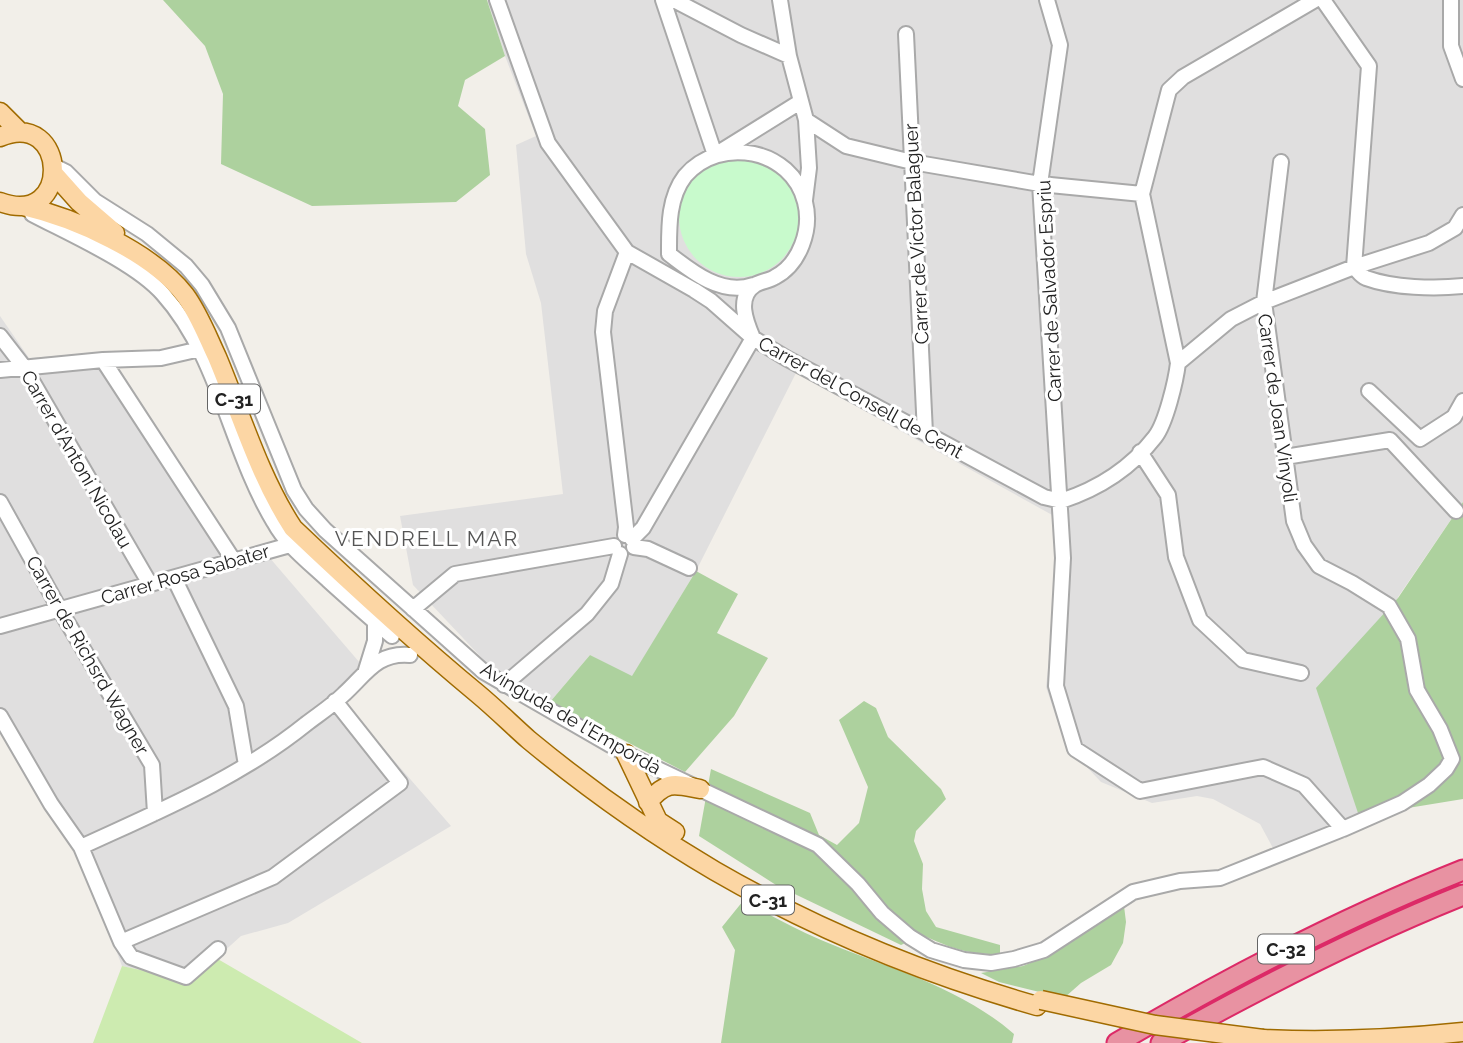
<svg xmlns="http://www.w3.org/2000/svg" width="1463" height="1043" font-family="Raleway,sans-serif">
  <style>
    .residential { fill: #e0dfdf }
    .grass { fill: #cdebb0 }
    .forest { fill: #add19e }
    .park { fill: #c8facc }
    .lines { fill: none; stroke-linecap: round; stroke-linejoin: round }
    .minor-casing { stroke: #a9a9a9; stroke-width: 18 }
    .major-casing { stroke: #a06b00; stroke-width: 21 }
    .highway-casing { stroke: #dc2a67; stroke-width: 23 }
    .minor { stroke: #fff; stroke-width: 14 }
    .major { stroke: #fcd6a4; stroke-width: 18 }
    .highway { stroke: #e892a2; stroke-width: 19 }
    .major-bridge-casing { stroke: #a06b00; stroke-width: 21; stroke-linecap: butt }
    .major-bridge { stroke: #fcd6a4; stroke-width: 18 }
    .labels { text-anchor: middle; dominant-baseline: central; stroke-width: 6; stroke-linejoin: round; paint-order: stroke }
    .shield { fill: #fff; stroke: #646464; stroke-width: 2 }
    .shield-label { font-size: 18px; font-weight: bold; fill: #222 }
    .street-label { font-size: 19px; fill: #222; stroke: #fff }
    .neighbourhood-label { font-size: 21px; letter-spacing: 2px; fill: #555; stroke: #fff }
  </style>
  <rect width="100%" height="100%" fill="#f2efe9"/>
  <!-- residential -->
  <path class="residential" d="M487,0H1463V502L1398,597L1359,816L1274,850L1260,824L1213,799L1197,796L1152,803L1101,782L1065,744L1046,687L1056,593L1054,516L796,373L696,571L632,677L590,655L550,702L496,673L413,585L400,516L563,494L541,303L526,254L516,145L536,136L505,56Z
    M0,316L29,358L102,352L234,553L269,557L366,670L344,703L451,826L288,923L241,936L191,981L122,966L78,849L0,723Z"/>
  <!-- grass -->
  <path class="grass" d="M216,958L362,1043H93L122,966L191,981Z"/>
  <!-- forest -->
  <path class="forest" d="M163,0H487L505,56L465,80L458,106L485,129L490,175L456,202L312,206L221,164L223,94L205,46Z
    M1463,502V799L1359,816L1316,688L1398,598Z
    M696,571L738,594L717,633L768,658L734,716L685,772L550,702L590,655L632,676Z
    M864,701L876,708L888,737L941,789L946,799L916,831L914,841L923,864L922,889L926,911L936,927L1000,945V954C968,955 951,948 922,935L901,945L776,885L699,836L711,769L810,813L819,835L837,845L859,823L868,787L839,720Z
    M743,901C769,914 794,929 821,940C887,968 959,986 1014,1034L1012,1043H721L735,950L722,927Z
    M1124,906L1126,922L1123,943L1111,965L1081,983L1064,998L999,982L981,973L1023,966L1054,953Z"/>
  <!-- park -->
  <path class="park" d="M679 217a60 60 0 1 1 120 0a60 60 0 1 1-120 0Z"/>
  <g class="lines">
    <defs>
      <path id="minor" d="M497,0L548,143L627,252L694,290L711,301L753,338L786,358L1044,497L1061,501
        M663,0L715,155L800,102
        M674,0L741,35L789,56
        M780,0L789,56L806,120L846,146L912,162L1040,184L1142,194
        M1047,0L1060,45L1040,184L1063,558L1056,686L1075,749L1140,791L1263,767L1304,785L1343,829
        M1323,0L1369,66L1354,267C1358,271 1361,276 1366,278C1393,288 1435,289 1463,286
        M1451,0V46L1463,79
        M906,34L925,433
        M54,166L66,172L95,201L147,234L186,266L202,285L228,328L294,490L306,509L325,530L484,672L626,754L818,845L858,884L882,913L910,937L931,950L964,960L991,963L1014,959L1044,950L1133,892L1180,881L1220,878L1343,829L1402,803L1429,785L1446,769L1452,759L1440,729L1417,690L1408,639L1389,606L1352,583L1319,566L1304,545L1294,521L1264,302L1281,162
        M805,200L809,168L806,120
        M32,214C70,234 136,263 163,294C219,356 231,451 274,522C287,546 309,562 328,580C349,599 370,618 392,636
        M0,336L24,367L150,584
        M103,360L234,561
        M1178,363L1142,194L1169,90L1183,77L1315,0
        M0,370L103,360L161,358L200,349
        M1369,391L1420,439L1454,417L1463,401
        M1140,452L1168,495L1176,557L1200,620L1243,660L1301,673
        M1285,457L1390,440L1456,511
        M1061,501C1098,489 1131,468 1155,437C1166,423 1176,380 1178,363L1231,319L1264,302L1354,267L1429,243L1455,228L1463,215
        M0,502L60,610L152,765L155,813
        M625,535L626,527L603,332L605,311L627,252
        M632,539L643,528L753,338C746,322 736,297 755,285C761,281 769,281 775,277C800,264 812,229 805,202C792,149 720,135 685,176C668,198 669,228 669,254C692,272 722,296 753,285
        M634,547L648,549L689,568
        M174,578L236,706L246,765
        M413,609L455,574L614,546
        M0,626L290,545
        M366,670L375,641V622
        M504,685L587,614L611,584L620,554
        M0,716L51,804L81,847L121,942L131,957L186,977L218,949
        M81,847C159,811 239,778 306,724C319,714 333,705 344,694C366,674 377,652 410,655
        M121,942L273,877L400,783L335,701"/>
      <path id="major" d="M0,112L20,132
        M0,137C68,108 73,229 0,202
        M54,174L79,202L115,233
        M23,206C75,218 152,252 185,295C199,314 207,336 217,357C241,414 259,476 293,528C353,585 414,641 478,694C496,709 512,725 529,740C586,787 652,834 715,871C817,930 924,974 1037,1006
        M626,754L658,821L675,832
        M648,802C667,780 674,784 700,789
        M1263,1039C1330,1042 1396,1039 1463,1032"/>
      <path id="highway" d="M1117,1043C1229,977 1342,918 1463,870
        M1161,1043C1259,988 1358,937 1463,895"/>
    </defs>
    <!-- minor casing -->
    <use href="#minor" class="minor-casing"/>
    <!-- major casing -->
    <use href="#major" class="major-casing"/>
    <!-- highway casing -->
    <use href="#highway" class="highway-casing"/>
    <!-- minor -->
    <use href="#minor" class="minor"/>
    <!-- major -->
    <use href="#major" class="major"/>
    <!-- highway -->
    <use href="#highway" class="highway"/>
    <defs>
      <path id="major-bridge" d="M1041,1000L1155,1025L1263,1039"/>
    </defs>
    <!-- major-bridge casing -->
    <use href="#major-bridge" class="major-bridge-casing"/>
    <!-- major-bridge -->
    <use href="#major-bridge" class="major-bridge"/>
  </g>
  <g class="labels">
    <!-- shield labels -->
    <g class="shield">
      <rect x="208" y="384.5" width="52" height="29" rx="5"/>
      <rect x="742" y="885.5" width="52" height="29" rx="5"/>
      <rect x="1258" y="934.5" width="56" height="29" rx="5"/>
    </g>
    <g class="shield-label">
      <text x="234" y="399">C-31</text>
      <text x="768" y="900">C-31</text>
      <text x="1286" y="949">C-32</text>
    </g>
    <!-- street labels -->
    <g class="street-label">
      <text transform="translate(916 234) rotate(-93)">Carrer de Víctor Balaguer</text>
      <text transform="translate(1049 291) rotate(-93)">Carrer de Salvador Espriu</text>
      <text transform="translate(861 397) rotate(29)">Carrer del Consell de Cent</text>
      <text transform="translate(1278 408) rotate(82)">Carrer de Joan Vinyoli</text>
      <text transform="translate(77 459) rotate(60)">Carrer d'Antoni Nicolau</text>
      <text transform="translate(185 574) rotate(-16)">Carrer Rosa Sabater</text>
      <text transform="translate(88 655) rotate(60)">Carrer de Richsrd Wagner</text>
      <text transform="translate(571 718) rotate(30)">Avinguda de l'Empordà</text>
    </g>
    <!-- neighbourhood labels -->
    <g class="neighbourhood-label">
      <text x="427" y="538">VENDRELL MAR</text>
    </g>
  </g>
</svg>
